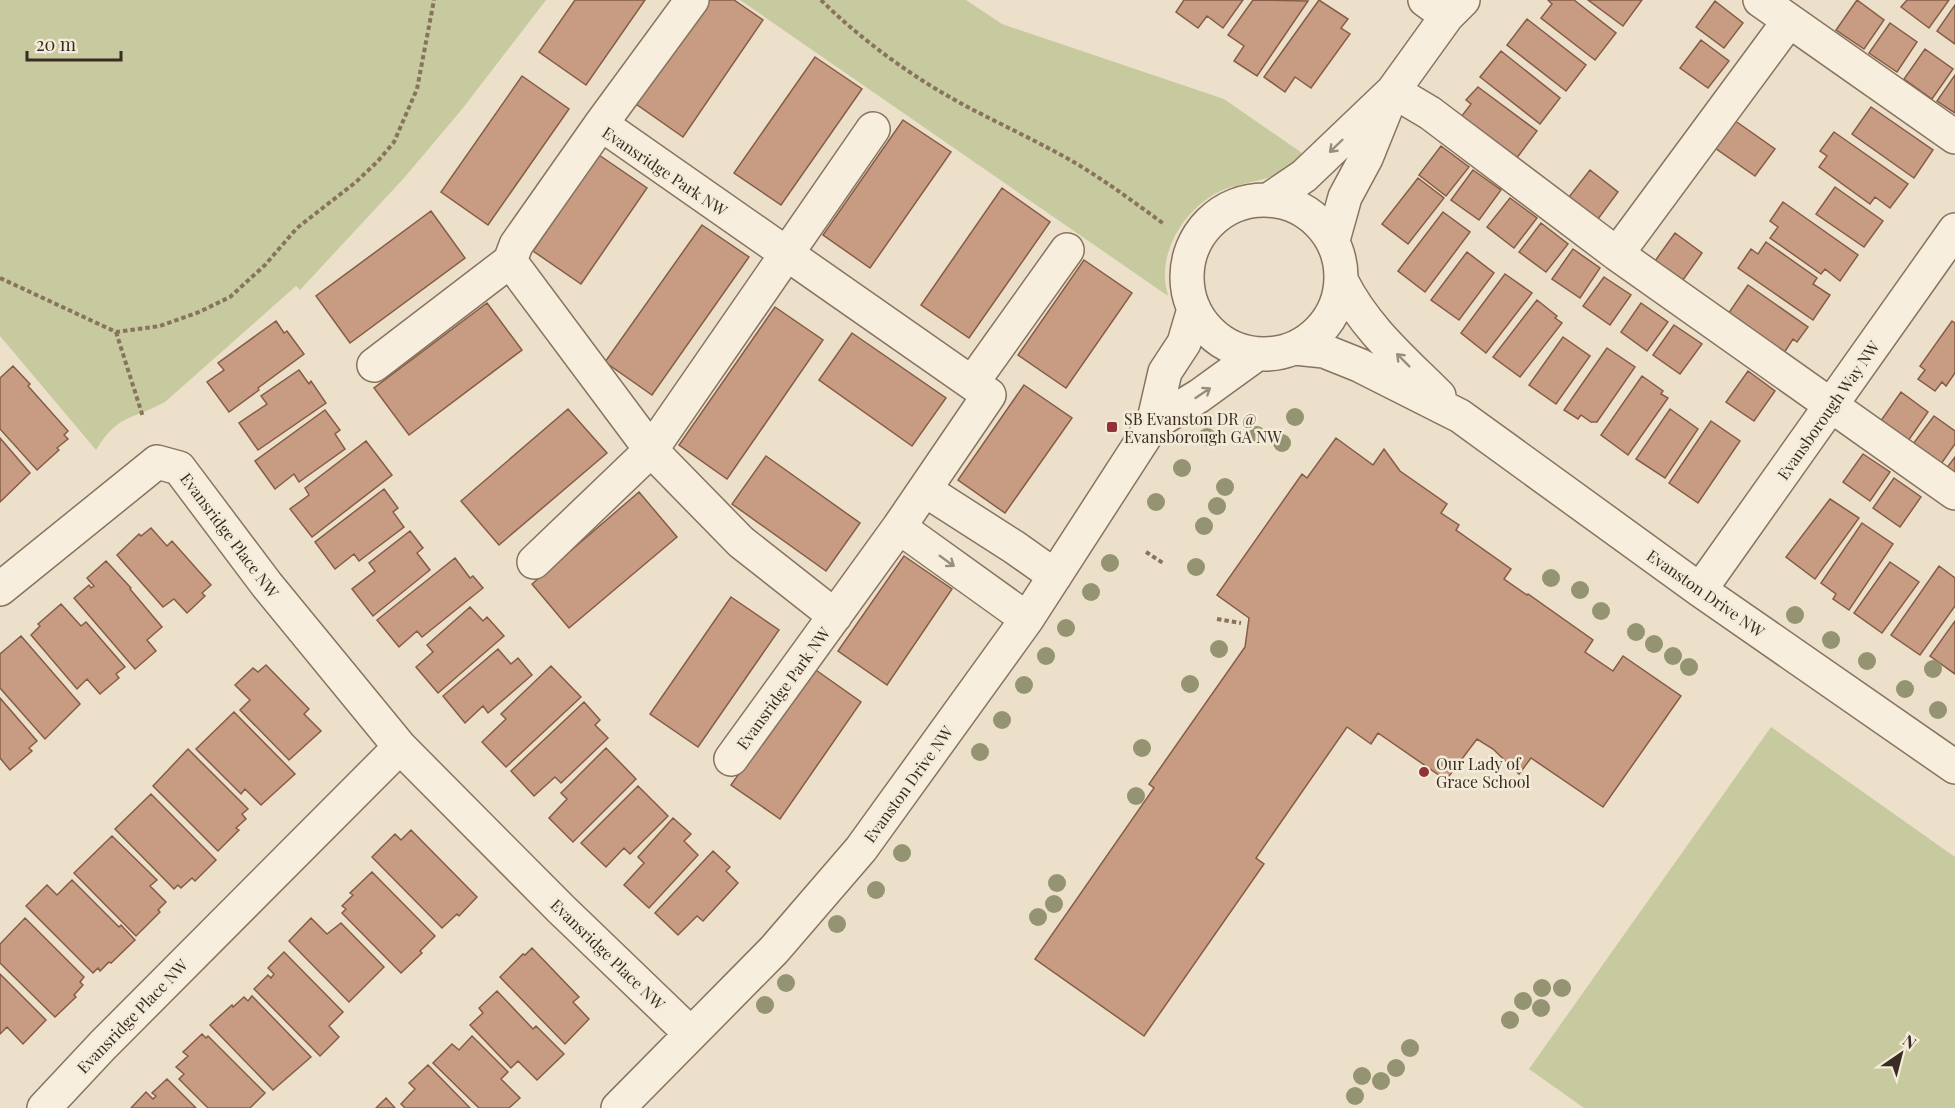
<svg xmlns="http://www.w3.org/2000/svg" width="1955" height="1108" font-family="'Playfair Display',serif">
  <style>
    .green { fill: #c7ca9e }
    .building { fill: #c89c82; stroke: #865c46; stroke-width: 1.5 }
    .lines { fill: none; stroke-linecap: round; stroke-linejoin: round }
    .minor-casing { stroke: #88735f; stroke-width: 36 }
    .path { stroke: #88735f; stroke-width: 4; stroke-dasharray: 4.5 3; stroke-linecap: butt }
    .minor { stroke: #f7eedd; stroke-width: 33 }
    .tree { fill: #949472 }
    .oneway { stroke: #988d80 }
    .poi-dot { fill: #933338; stroke: #f4ebd9; stroke-width: 2 }
    .labels { text-anchor: middle; dominant-baseline: central; stroke-width: 5; stroke-linejoin: round; paint-order: stroke }
    .street-label { font-size: 16px; fill: #3a2c22; stroke: #f4ebd9 }
    .poi-label { font-size: 16px; fill: #3a2c22; stroke: #f4ebd9; text-anchor: start }
  </style>
  <rect width="100%" height="100%" fill="#ece0ca"/>
  <!-- green -->
  <path class="green" d="M0,0H546L463,108L404,178L300,290L296,286L165,402C132,420 118,414 96,450L0,336Z
    M740,0H966L1002,24L1224,99L1302,153C1279,182 1259,178 1228,188C1193,200 1163,241 1165,278C1165,284 1167,290 1168,296Z
    M1771,727L1955,857V1108H1584L1529,1069Z"/>
  <!-- building -->
  <path class="building" d="M575,0H645L586,85L539,52Z
    M707,0H734L763,20L683,137L636,104Z
    M1184,0H1243L1223,28L1207,16L1198,28L1176,12Z
    M1253,0L1308,1L1257,76L1234,61L1244,46L1228,35Z
    M1319,0L1348,19L1341,28L1350,34L1311,88L1295,77L1285,92L1264,77Z
    M1548,0H1574L1616,33L1595,60L1541,18L1552,4Z
    M1588,0H1642L1623,26Z
    M1857,0L1884,20L1864,49L1836,30Z
    M1907,0H1949L1929,28L1901,7Z
    M1715,1L1743,23L1724,48L1696,27Z
    M1955,5V44L1937,31Z
    M1527,19L1586,65L1566,91L1507,45Z
    M1890,23L1917,42L1897,72L1869,53Z
    M1701,40L1729,61L1708,88L1680,68Z
    M1925,49L1953,69L1932,99L1904,79Z
    M1501,51L1560,98L1540,124L1480,77Z
    M815,57L862,89L781,205L734,173Z
    M1955,75V113L1937,101Z
    M522,76L569,109L488,225L441,192Z
    M1478,87L1537,131L1516,159L1461,117L1471,104L1466,100Z
    M1871,107L1933,150L1914,178L1852,134Z
    M903,120L951,152L870,268L823,235Z
    M1734,120L1775,149L1755,176L1715,148Z
    M1834,132L1908,184L1890,208L1875,197L1870,204L1819,167L1827,156L1820,151Z
    M1441,146L1469,167L1446,196L1419,175Z
    M599,155L647,188L581,284L533,251Z
    M1473,170L1501,190L1479,220L1451,200Z
    M1590,170L1618,192L1598,219L1569,197Z
    M1418,178L1444,198L1408,244L1382,224Z
    M1835,187L1883,221L1864,247L1816,214Z
    M1002,188L1050,222L969,338L921,305Z
    M1510,198L1537,218L1514,248L1487,227Z
    M1783,202L1858,255L1840,281L1825,269L1821,274L1770,238L1778,227L1770,221Z
    M431,211L465,258L350,343L316,296Z
    M1443,212L1470,232L1425,292L1398,271Z
    M1541,223L1568,244L1546,272L1519,252Z
    M702,225L749,257L652,395L605,362Z
    M1675,233L1702,253L1683,280L1655,261Z
    M1766,242L1817,278L1813,284L1830,295L1813,320L1738,268L1751,249L1758,254Z
    M1573,249L1600,268L1580,298L1552,279Z
    M1467,252L1494,273L1459,320L1431,300Z
    M1084,260L1132,293L1066,388L1018,355Z
    M1505,274L1532,293L1486,353L1461,333Z
    M1604,277L1631,295L1610,325L1583,306Z
    M1748,285L1808,327L1797,342L1793,339L1784,353L1728,314Z
    M1537,300L1557,316L1555,318L1562,323L1520,377L1493,357Z
    M487,303L522,350L409,435L374,388Z
    M1641,303L1668,322L1647,351L1621,332Z
    M775,307L823,340L727,479L679,445Z
    M276,321L284,333L287,331L304,354L258,388L259,390L229,412L207,382L224,370L218,363Z
    M1952,321L1955,323V373L1946,386L1942,382L1935,391L1918,379L1925,370L1920,366Z
    M1674,325L1702,344L1680,374L1653,355Z
    M852,333L946,398L912,446L819,380Z
    M1563,337L1590,356L1556,404L1529,385Z
    M1607,348L1635,367L1597,422H1591L1581,415L1578,419L1564,410Z
    M13,366L30,384L28,386L68,431L64,435L68,439L57,448L59,450L37,470L0,429V378Z
    M299,370L309,384L311,381L326,403L258,450L239,423L267,404L261,396Z
    M1748,371L1775,391L1754,421L1726,402Z
    M1642,376L1663,391L1661,394L1668,398L1628,455L1601,435Z
    M1024,385L1072,418L1005,513L958,480Z
    M1901,392L1928,412L1908,441L1880,422Z
    M568,409L607,453L499,545L461,501Z
    M1670,409L1698,429L1665,478L1636,459Z
    M325,410L340,430L335,434L345,449L299,482L294,474L275,489L255,461Z
    M1934,416L1955,431V444L1941,464L1913,444Z
    M1711,421L1740,441L1698,503L1669,483Z
    M0,438L30,473L0,502Z
    M1336,438L1373,465L1384,449L1400,471L1447,504L1441,513L1459,525L1456,530L1511,569L1504,579L1527,595L1528,594L1593,640L1585,652L1613,671L1623,656L1681,696L1603,807L1531,758L1519,774L1493,749L1477,739L1446,780L1378,733L1371,744L1347,727L1256,858L1264,864L1144,1036L1035,959L1154,788L1149,784L1245,647L1249,618L1217,595L1302,474L1307,478Z
    M366,441L392,475L312,537L290,509L309,495L305,488Z
    M1863,454L1890,472L1870,501L1843,482Z
    M766,456L860,523L826,571L732,504Z
    M1955,457V475L1946,469Z
    M1894,478L1921,497L1900,527L1873,508Z
    M384,489L398,508L393,512L404,527L359,561L354,554L335,569L315,542Z
    M639,492L677,537L569,628L532,584Z
    M1830,499L1859,518L1815,579L1786,557Z
    M1862,523L1893,544L1849,610L1833,599L1836,594L1821,583Z
    M151,528L167,546L172,541L211,585L202,593L205,596L187,613L174,599L163,607L117,555L139,534L141,536Z
    M410,531L423,548L417,553L430,570L373,616L352,589L375,571L369,563Z
    M904,556L952,589L887,685L838,651Z
    M455,558L470,578L473,576L483,588L422,637L417,631L399,647L377,620Z
    M106,561L131,588L130,589L162,627L147,640L156,651L135,669L74,598L89,585L91,588L94,586L87,578Z
    M1890,562L1919,582L1882,633L1854,613Z
    M1939,566L1955,578V606L1920,655L1891,635Z
    M731,597L779,630L698,747L650,714Z
    M61,604L81,626L86,622L125,667L116,674L119,678L100,694L87,679L77,689L31,635L40,626L38,624Z
    M470,607L483,621L487,617L504,636L438,693L416,667L433,652L427,645Z
    M1955,621V674L1930,656Z
    M21,636L80,704L45,739L0,688V654Z
    M498,649L511,664L518,658L532,675L488,713L483,706L465,723L443,696Z
    M266,665L309,709L304,714L321,731L289,760L240,710L250,700L235,685L253,668L258,672Z
    M551,666L581,697L506,767L482,742L506,719L501,714Z
    M813,668L861,702L780,819L731,785Z
    M0,698L37,741L29,748L32,751L10,770L0,758Z
    M584,702L600,720L595,725L608,738L561,783L555,777L534,796L511,771Z
    M234,712L295,774L261,805L245,789L241,794L196,749Z
    M606,748L636,779L573,842L549,818L567,799L561,793Z
    M188,749L248,809L242,814L246,819L236,828L239,830L218,851L153,786Z
    M638,786L668,816L630,854L624,848L606,867L581,843Z
    M151,794L216,860L195,881L192,878L181,888L178,885L174,889L115,829Z
    M673,818L691,834L684,841L698,855L649,908L624,885L644,863L638,857Z
    M411,830L477,897L459,916L457,914L442,928L372,857L395,834L401,840Z
    M112,836L157,880L150,886L166,902L158,910L160,912L136,936L74,873Z
    M713,851L730,867L726,871L738,883L703,921L697,916L678,935L655,913Z
    M372,872L435,936L420,951L422,953L401,973L342,913L346,909L342,906L353,895L350,893Z
    M72,880L119,927L121,925L135,940L111,963L109,962L100,971L98,968L93,973L26,906L47,885L57,895Z
    M25,918L84,977L80,982L83,985L74,995L76,997L55,1017L0,963V944Z
    M311,918L327,934L341,923L384,967L349,1002L289,941Z
    M532,948L579,997L573,1002L589,1019L565,1044L500,977L523,954L525,955Z
    M284,952L343,1012L329,1026L339,1037L320,1056L254,989L268,975L271,978L274,974L268,968Z
    M0,974L46,1020L23,1044L7,1027L0,1034Z
    M497,991L533,1029L536,1026L564,1054L537,1080L518,1061L511,1068L470,1025L483,1013L479,1008Z
    M252,996L311,1057L273,1090L210,1025L232,1005L233,1007L244,997L248,1001Z
    M202,1034L206,1038L208,1036L265,1093L250,1108H208L179,1079L184,1074L176,1067L188,1056L183,1052Z
    M472,1036L508,1072L501,1079L520,1098L509,1108H479L433,1063L452,1044L459,1050Z
    M428,1065L470,1108H405L401,1104L415,1089L409,1083Z
    M167,1079L196,1108H131L146,1092L153,1099L156,1096L152,1093Z
    M386,1098L395,1108H376Z"/>
  <g class="lines">
    <defs>
      <path id="minor" d="M692,0L601,124L516,245L510,261L651,450L741,542L835,616
        M1425,0L1447,16
        M1760,0L1955,137
        M1393,91L1430,113L1617,254L1955,493
        M601,124L989,395L899,527L731,759
        M1270,199L1304,176L1393,91L1447,16L1463,0
        M1187 277a77 77 0 1 1 154 0a77 77 0 1 1-154 0Z
        M1333,240L1345,197L1366,158L1389,101
        M1617,254L1789,21
        M1342,282C1365,328 1403,360 1439,396
        M1295,348L1324,351L1359,365L1460,416L1700,590L1955,767
        M374,365L510,261
        M972,383L1067,250
        M1153,424L1199,396L1257,354
        M925,490L1014,547L1055,576
        M899,527L1027,619
        M534,562L651,450L873,129
        M0,589L157,462L179,468L267,585L400,747L561,909L690,1033
        M1700,590L1955,230
        M44,1108L103,1045L400,747
        M618,1108L774,950L861,849L1027,619L1153,424L1165,372L1184,343L1194,309"/>
    </defs>
    <!-- minor casing -->
    <use href="#minor" class="minor-casing"/>
    <!-- path -->
    <path class="path" d="M821,0C860,39 915,79 964,105C992,120 1022,134 1050,149C1091,170 1127,197 1164,224
      M0,278L116,332L160,326L199,312L230,297L265,265L297,228L356,182L378,161L394,142L417,89L434,0
      M116,332L143,417
      M1146,552L1163,563
      M1217,619L1241,623"/>
    <!-- minor -->
    <use href="#minor" class="minor"/>
  </g>
  <!-- trees -->
  <g class="tree">
    <circle cx="1295" cy="417" r="9"/>
    <circle cx="1257" cy="435" r="9"/>
    <circle cx="1207" cy="437" r="9"/>
    <circle cx="1282" cy="443" r="9"/>
    <circle cx="1182" cy="468" r="9"/>
    <circle cx="1225" cy="487" r="9"/>
    <circle cx="1156" cy="502" r="9"/>
    <circle cx="1217" cy="506" r="9"/>
    <circle cx="1204" cy="526" r="9"/>
    <circle cx="1110" cy="563" r="9"/>
    <circle cx="1196" cy="567" r="9"/>
    <circle cx="1551" cy="578" r="9"/>
    <circle cx="1580" cy="590" r="9"/>
    <circle cx="1091" cy="592" r="9"/>
    <circle cx="1601" cy="611" r="9"/>
    <circle cx="1795" cy="615" r="9"/>
    <circle cx="1066" cy="628" r="9"/>
    <circle cx="1636" cy="632" r="9"/>
    <circle cx="1831" cy="640" r="9"/>
    <circle cx="1654" cy="644" r="9"/>
    <circle cx="1219" cy="649" r="9"/>
    <circle cx="1046" cy="656" r="9"/>
    <circle cx="1673" cy="656" r="9"/>
    <circle cx="1867" cy="661" r="9"/>
    <circle cx="1689" cy="667" r="9"/>
    <circle cx="1933" cy="669" r="9"/>
    <circle cx="1190" cy="684" r="9"/>
    <circle cx="1024" cy="685" r="9"/>
    <circle cx="1905" cy="689" r="9"/>
    <circle cx="1938" cy="710" r="9"/>
    <circle cx="1002" cy="720" r="9"/>
    <circle cx="1142" cy="748" r="9"/>
    <circle cx="980" cy="752" r="9"/>
    <circle cx="1136" cy="796" r="9"/>
    <circle cx="902" cy="853" r="9"/>
    <circle cx="1057" cy="883" r="9"/>
    <circle cx="876" cy="890" r="9"/>
    <circle cx="1054" cy="904" r="9"/>
    <circle cx="1038" cy="917" r="9"/>
    <circle cx="837" cy="924" r="9"/>
    <circle cx="786" cy="983" r="9"/>
    <circle cx="1542" cy="988" r="9"/>
    <circle cx="1562" cy="988" r="9"/>
    <circle cx="1523" cy="1001" r="9"/>
    <circle cx="765" cy="1005" r="9"/>
    <circle cx="1541" cy="1008" r="9"/>
    <circle cx="1510" cy="1020" r="9"/>
    <circle cx="1410" cy="1048" r="9"/>
    <circle cx="1396" cy="1068" r="9"/>
    <circle cx="1362" cy="1076" r="9"/>
    <circle cx="1381" cy="1081" r="9"/>
    <circle cx="1355" cy="1096" r="9"/>
  </g>
  <!-- one-way arrows -->
  <defs><path id="oneway-shaft" d="M-6 0H5M1.5-3L5.5 0L1.5 3" fill="none" stroke-width="1.6" stroke-linecap="round" stroke-linejoin="round" transform="scale(1.5)"/></defs>
  <g class="oneway">
    <use href="#oneway-shaft" transform="translate(1336 146) rotate(136)"/>
    <use href="#oneway-shaft" transform="translate(1403 360) rotate(-135)"/>
    <use href="#oneway-shaft" transform="translate(1203 393) rotate(-34)"/>
    <use href="#oneway-shaft" transform="translate(947 561) rotate(36)"/>
  </g>
  <!-- markers -->
  <g class="poi-dot">
    <rect x="1106" y="421" width="12" height="12" rx="3"/>
    <circle cx="1424" cy="772" r="6"/>
  </g>
  <g class="labels">
    <!-- street labels -->
    <g class="street-label">
      <text transform="translate(665 171) rotate(34)">Evansridge Park NW</text>
      <text transform="translate(1828 410) rotate(-55)">Evansborough Way NW</text>
      <text transform="translate(230 535) rotate(53)">Evansridge Place NW</text>
      <text transform="translate(1706 593) rotate(35)">Evanston Drive NW</text>
      <text transform="translate(783 688) rotate(-54)">Evansridge Park NW</text>
      <text transform="translate(908 784) rotate(-54)">Evanston Drive NW</text>
      <text transform="translate(608 954) rotate(44)">Evansridge Place NW</text>
      <text transform="translate(132 1016) rotate(-46)">Evansridge Place NW</text>
    </g>
    <!-- poi labels -->
    <g class="poi-label">
      <text x="1124" y="418">SB Evanston DR @<tspan x="1124" dy="18">Evansborough GA NW</tspan></text>
      <text x="1436" y="763">Our Lady of<tspan x="1436" dy="18">Grace School</tspan></text>
    </g>
  </g>
  <!-- north arrow -->
  <g transform="translate(1901 1054) rotate(35)" stroke="#f4ebd9" stroke-width="4.5" paint-order="stroke">
  <path d="M0-4.5L10 22L0 15L-10 22Z" fill="#3a2c22"/>
  <text y="-9" font-size="16" font-weight="bold" text-anchor="middle" fill="#3a2c22">N</text>
  </g>
  <!-- scale -->
  <path d="M27 51v9h94v-9" fill="none" stroke="#3a2c22" stroke-width="3"/>
  <text x="36" y="51" font-size="18" fill="#3a2c22" stroke="#f4ebd9" stroke-width="4.5" paint-order="stroke">20 m</text>
</svg>
